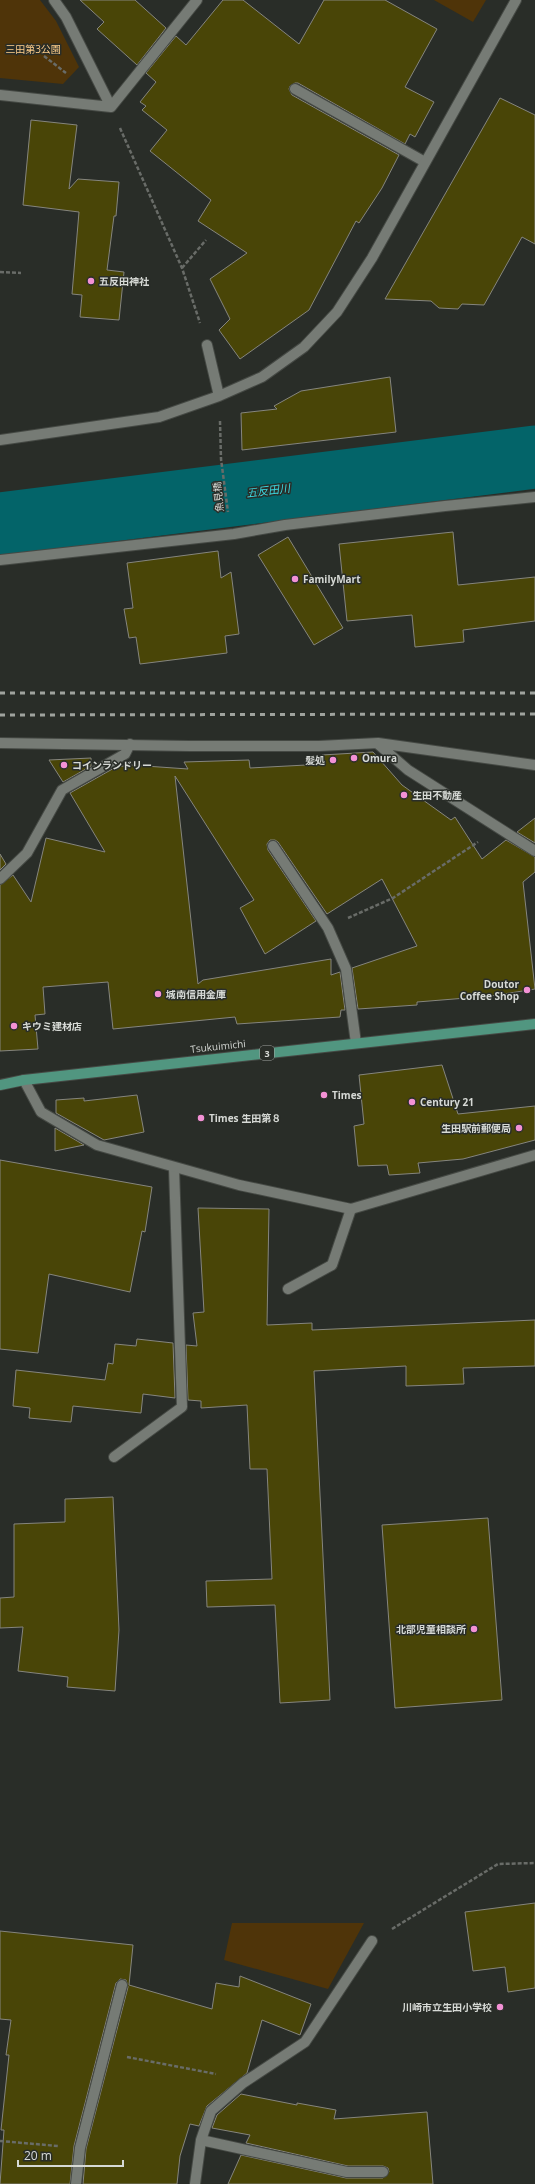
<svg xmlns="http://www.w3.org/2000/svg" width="535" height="2184" font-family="'Open Sans','Noto Sans JP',sans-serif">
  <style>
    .green { fill: #4f3409 }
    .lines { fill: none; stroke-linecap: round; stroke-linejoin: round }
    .river { stroke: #036469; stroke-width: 63 }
    .building { fill: #494507; stroke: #85857e }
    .service-casing { stroke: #454944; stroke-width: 12 }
    .minor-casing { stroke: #454944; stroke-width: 12 }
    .primary-casing { stroke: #454944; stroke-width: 12 }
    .path { stroke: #696c68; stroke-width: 2.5; stroke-dasharray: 4 2; stroke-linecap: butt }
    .service { stroke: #767b75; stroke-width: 10 }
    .minor { stroke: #767b75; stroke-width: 10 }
    .primary { stroke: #519680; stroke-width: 10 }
    .rail { stroke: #9fa39e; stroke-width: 3; stroke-dasharray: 5 5; stroke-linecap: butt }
    .poi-dot { fill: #f391d5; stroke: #292d28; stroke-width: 1.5 }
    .labels { text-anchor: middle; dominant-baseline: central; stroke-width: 3; stroke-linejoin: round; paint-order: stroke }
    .shield { fill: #292d28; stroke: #a2a5a1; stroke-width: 1 }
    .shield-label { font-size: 9px; font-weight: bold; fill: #d6d9d5 }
    .park-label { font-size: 10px; fill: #fecd8a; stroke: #292d28 }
    .poi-label { font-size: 10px; font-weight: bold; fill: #d6d9d5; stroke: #292d28; text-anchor: start }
    .street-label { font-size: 10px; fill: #d6d9d5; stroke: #292d28 }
    .water-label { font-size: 11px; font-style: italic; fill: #3cdae3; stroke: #292d28 }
  </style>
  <rect width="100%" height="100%" fill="#292d28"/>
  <!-- green -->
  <path class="green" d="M0,0H40L56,21L79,67L63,84L0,78Z
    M434,0H486L473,22Z
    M232,1923H364L328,1989L224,1960Z"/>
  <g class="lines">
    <!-- river -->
    <path class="river" d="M0,524L535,457"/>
  </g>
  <!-- building -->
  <path class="building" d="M80,0H135L166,28L137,65L97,29L104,22Z
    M223,0H243L299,44L324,0H385L437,29L405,87L434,102L415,137L410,134L405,144L298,83H295L290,86L289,89L292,95L399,155L382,188L359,223L356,221L309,310L240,359L219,330L230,319L210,279L247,253L198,221L211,200L150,151L167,130L142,110L146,106L140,102L156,82L146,73L176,36L186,45Z
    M500,98L535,115V244L522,237L484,305L462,304L458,309L439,308L431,301L385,299Z
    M31,120L77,125L69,189L78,179L119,182L116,216H114L107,270L124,272L119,320L80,317L82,295L72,294L79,212L23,205Z
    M390,377L396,432L242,450L241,413L277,409L274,406L301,391Z
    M453,532L458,585L535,577V621L463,630L464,642L415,647L412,615L347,621L339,544Z
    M288,537L343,628L314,645L258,555Z
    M218,551L221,578L231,572L239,634L225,636L227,653L140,664L136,637L129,638L124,609L133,608L127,563Z
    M373,752L402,785L451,820L455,817L482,859L506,840L535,857V872L523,882L535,989L491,996L417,1002V1005L358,1009L352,968L417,946L382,879L327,914L278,842L275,840H270L267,844L268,850L316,921L265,954L240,908L254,900L175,776L198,984L203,980L331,959V975L340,972L345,1010H341L340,1017L237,1024L235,1017L113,1029L108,982L43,987L45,1014L35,1015L38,1049L0,1051V885L13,875L31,902L46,838L105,852L70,793L116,767L131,765L188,769L184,762L249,760L250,768L325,764L322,755Z
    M91,758V766L63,782L49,760Z
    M535,818V843L517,832Z
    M0,854L6,864L0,870Z
    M442,1065L458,1114L535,1106V1140L463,1159L418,1163L420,1173L389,1175L387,1165L358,1166L354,1126L364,1124L359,1075Z
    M137,1095L144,1132L104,1140L56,1113V1100L84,1098V1101Z
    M55,1128L84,1145L55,1151Z
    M0,1160L152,1187L145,1232L142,1231L130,1292L49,1274L38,1353L0,1349Z
    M198,1208L269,1209L267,1325L312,1323V1330L535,1320V1366L463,1368L464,1384L406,1386V1366L314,1371L330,1700L280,1703L275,1605L207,1607L206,1581L272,1579L267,1469H250L247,1405L201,1408V1401L188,1400L186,1345L197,1346L193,1313L204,1312Z
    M137,1339L173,1343L175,1398L143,1394L141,1413L73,1406L71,1422L29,1418L30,1408L13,1406L16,1370L105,1380L108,1363L113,1364L115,1344L136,1346Z
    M113,1497L119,1630L115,1691L67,1687L68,1677L18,1671L23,1627L0,1628V1598L14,1597V1524L65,1522V1499Z
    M488,1518L502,1700L395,1708L382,1525Z
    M535,1903V1988L508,1992L505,1967L473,1971L465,1912Z
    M0,1931L133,1945L129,1985L212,2009L216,1983L239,1987L240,1976L311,2004L300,2035L262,2020L247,2073L207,2106L199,2126L190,2124L180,2156L177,2184H83L86,2149L128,1987L126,1980L120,1979L116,1983L74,2146L70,2184H0L4,2130H1L9,2055H6L11,2020L0,2019Z
    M241,2094L297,2105V2103L336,2110L334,2119L427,2112L433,2184H228L241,2155L346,2178H383L389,2172L388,2168L383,2166H348L246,2143L250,2135L212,2128L217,2115Z"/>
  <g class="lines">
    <defs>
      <path id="service" d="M295,89L425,162
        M0,560L234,534L285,525L445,506L535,497
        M273,846L328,928L346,969L356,1043
        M0,879L27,853L62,790L125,754L130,744
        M288,1289L332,1265L351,1209
        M114,1457L182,1407L174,1168
        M201,2140L347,2172H383
        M195,2184L201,2140L211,2111L243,2083L305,2042L372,1941"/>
      <path id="minor" d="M54,0L66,17L111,107
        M0,95L111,107
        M111,107L197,0
        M207,345L219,396
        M0,440L159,417L219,396L262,377L304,347L337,312L372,258L516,0
        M0,743L189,746H319L378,743L535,765
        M378,744L408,770L535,851
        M24,1080L41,1112L97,1145L239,1185L351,1209L535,1155
        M76,2184L80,2148L122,1985"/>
      <path id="primary" d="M0,1085L24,1080L535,1024"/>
    </defs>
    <!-- service casing -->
    <use href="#service" class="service-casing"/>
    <!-- minor casing -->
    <use href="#minor" class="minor-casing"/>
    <!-- primary casing -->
    <use href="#primary" class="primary-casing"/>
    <!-- path -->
    <path class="path" d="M44,56L66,73
      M120,128L182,268L200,323
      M182,268L206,240
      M0,272L21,273
      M220,421L221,459L228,512
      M348,918L393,898L478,842
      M392,1929L498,1864L535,1863
      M127,2057L216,2074
      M0,2141L58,2146"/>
    <!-- service -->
    <use href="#service" class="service"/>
    <!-- minor -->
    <use href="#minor" class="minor"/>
    <!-- primary -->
    <use href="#primary" class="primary"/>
    <!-- rail -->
    <path class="rail" d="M0,693H535
      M0,715L535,714"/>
  </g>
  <!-- markers -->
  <g class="poi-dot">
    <circle cx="91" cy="281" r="4"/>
    <circle cx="295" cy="579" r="4"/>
    <circle cx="354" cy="758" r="4"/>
    <circle cx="333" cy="760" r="4"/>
    <circle cx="64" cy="765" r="4"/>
    <circle cx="404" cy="795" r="4"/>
    <circle cx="527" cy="990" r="4"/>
    <circle cx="158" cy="994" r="4"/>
    <circle cx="14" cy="1026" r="4"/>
    <circle cx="324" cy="1095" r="4"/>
    <circle cx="412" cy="1102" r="4"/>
    <circle cx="201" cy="1118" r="4"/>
    <circle cx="519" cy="1128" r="4"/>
    <circle cx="474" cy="1629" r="4"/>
    <circle cx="500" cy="2007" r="4"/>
  </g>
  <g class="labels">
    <!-- shield labels -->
    <rect class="shield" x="260" y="1046" width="14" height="14" rx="3"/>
    <g class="shield-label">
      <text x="267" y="1053">3</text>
    </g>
    <!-- park labels -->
    <g class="park-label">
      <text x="33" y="49">三田第3公園</text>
    </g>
    <!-- poi labels -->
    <g class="poi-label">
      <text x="99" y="281">五反田神社</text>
      <text x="303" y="579">FamilyMart</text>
      <text x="362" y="758">Omura</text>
      <text x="325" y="760" text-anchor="end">髪処</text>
      <text x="72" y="765">コインランドリー</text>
      <text x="412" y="795">生田不動産</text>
      <text x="519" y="984" text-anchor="end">Doutor<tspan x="519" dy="12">Coffee Shop</tspan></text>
      <text x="166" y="994">城南信用金庫</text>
      <text x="22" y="1026">キウミ建材店</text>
      <text x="332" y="1095">Times</text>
      <text x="420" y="1102">Century 21</text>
      <text x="209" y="1118">Times 生田第８</text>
      <text x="511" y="1128" text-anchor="end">生田駅前郵便局</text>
      <text x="466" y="1629" text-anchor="end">北部児童相談所</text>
      <text x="492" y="2007" text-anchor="end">川崎市立生田小学校</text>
    </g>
    <!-- street labels -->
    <g class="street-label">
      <text transform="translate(218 497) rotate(-96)">魚見橋</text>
      <text transform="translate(218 1046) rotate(-6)">Tsukuimichi</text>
    </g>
    <!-- water labels -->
    <g class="water-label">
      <text transform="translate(268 490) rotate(-7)">五反田川</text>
    </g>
  </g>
  <!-- scale -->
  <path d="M18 2160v6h105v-6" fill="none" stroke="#d6d9d5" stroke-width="2"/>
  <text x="24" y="2160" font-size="12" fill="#d6d9d5" stroke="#292d28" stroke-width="3" paint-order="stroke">20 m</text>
</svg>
